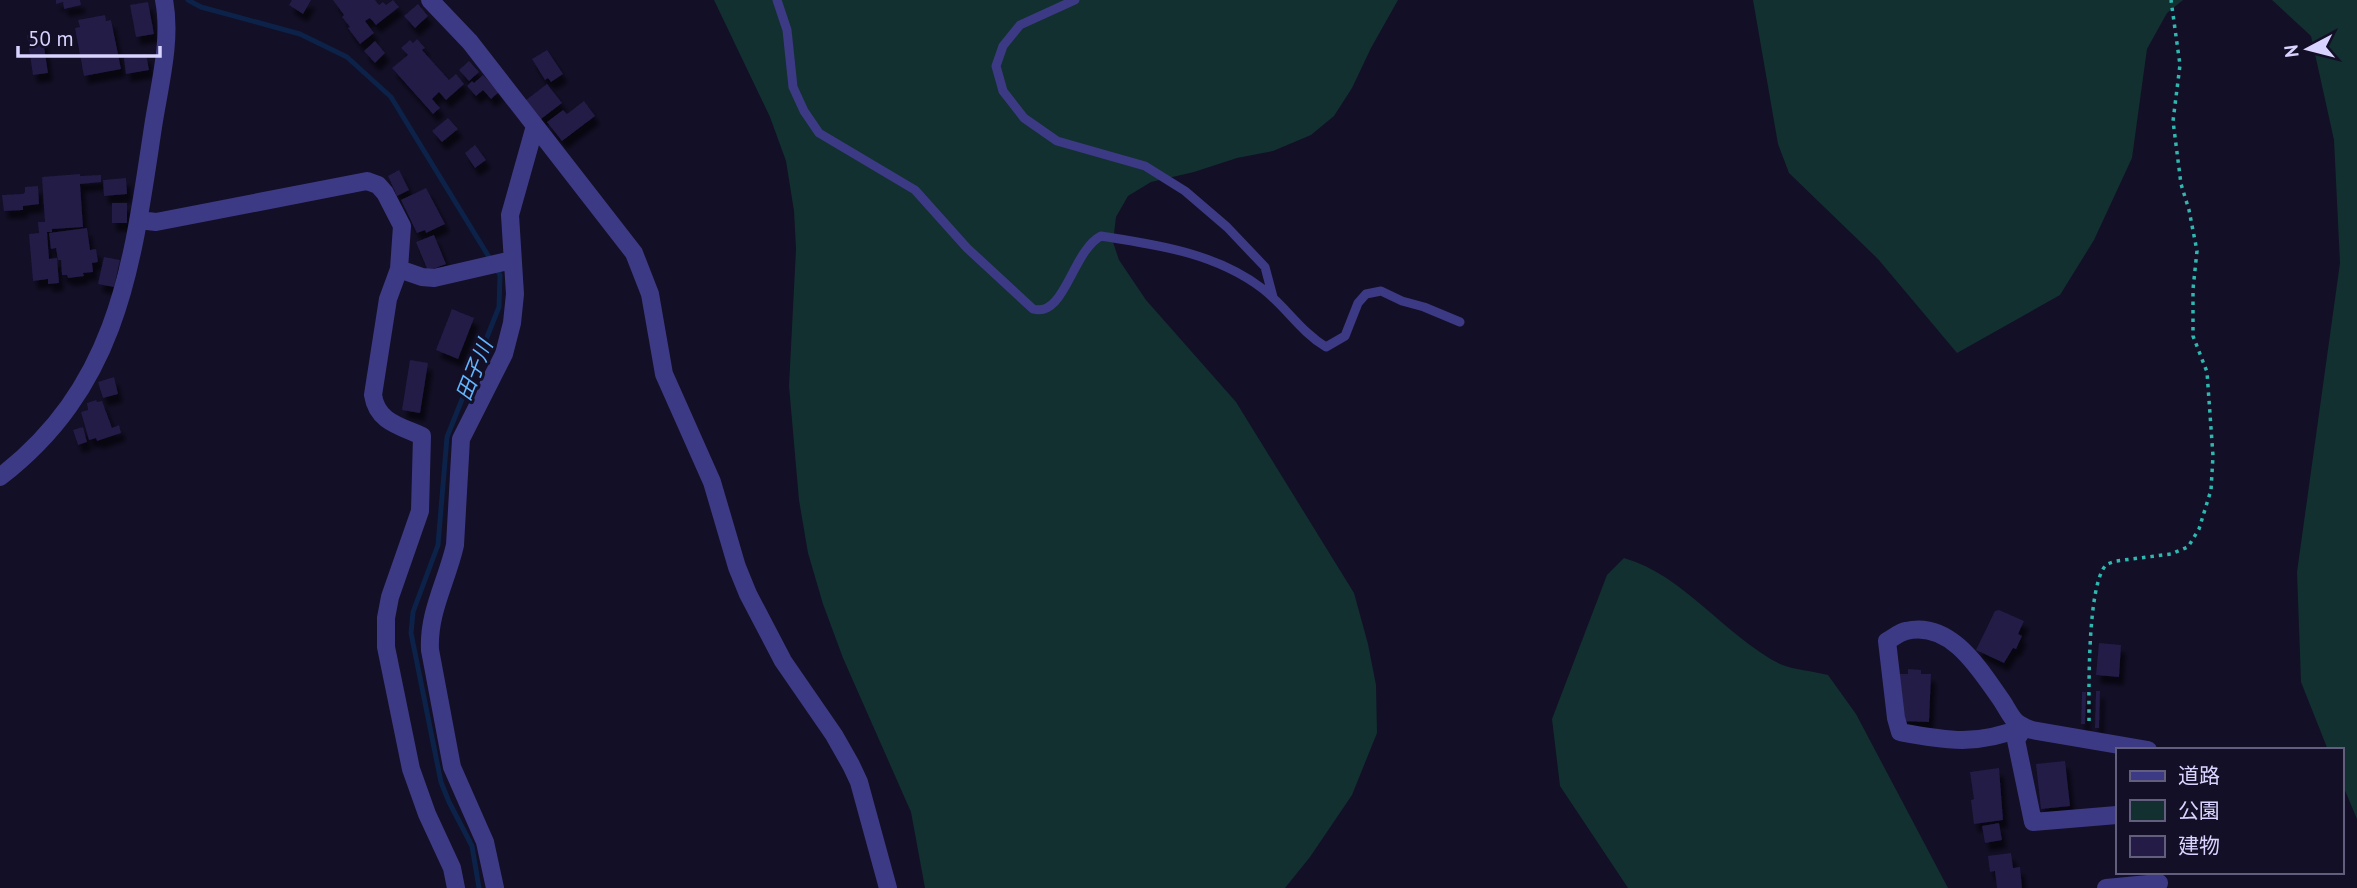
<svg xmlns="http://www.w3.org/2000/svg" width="2357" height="888" font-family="'PT Sans','Noto Sans JP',sans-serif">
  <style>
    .green { fill: #12302f }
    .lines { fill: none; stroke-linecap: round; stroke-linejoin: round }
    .stream { stroke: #0c2248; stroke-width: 5 }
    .building { fill: #241b47; filter: url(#shadow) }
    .path { stroke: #2fb8b0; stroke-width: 3.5; stroke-dasharray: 3.5 5; stroke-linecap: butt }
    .service { stroke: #3d3a85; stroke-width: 9 }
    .minor { stroke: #3d3a85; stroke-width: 18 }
    .labels { text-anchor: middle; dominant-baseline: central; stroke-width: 6; stroke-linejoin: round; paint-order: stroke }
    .water-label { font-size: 21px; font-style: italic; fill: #62b6ff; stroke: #130f26 }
  </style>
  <defs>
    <filter id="shadow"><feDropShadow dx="4.5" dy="8" stdDeviation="2" flood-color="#0009"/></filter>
  </defs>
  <rect width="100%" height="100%" fill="#130f26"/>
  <!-- green -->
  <path class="green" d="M714,0H1398L1371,48L1352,88L1334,116L1311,135L1273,151L1237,158L1194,172L1151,182L1128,196L1116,217L1113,242L1119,260L1146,300L1236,402L1354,593L1368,644L1376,685L1377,733L1352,795L1310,857L1285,888H925L911,812L843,658L823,604L808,553L799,500L789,386L796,249L794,211L786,161L770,117Z
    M1753,0H2183L2167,13L2147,49L2132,158L2094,240L2060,295L1957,353L1878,259L1789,173L1778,144Z
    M2272,0H2357V819L2341,781V750H2328L2301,682L2297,572L2340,263L2334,140L2311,36Z
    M1624,558C1684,575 1725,636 1780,664C1794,670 1813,671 1828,675L1856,714L1948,888H1628L1560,786L1552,719L1607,575Z"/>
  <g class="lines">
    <!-- stream -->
    <path class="stream" d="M188,0L201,7L300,34L347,57L391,97L500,275L499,307L447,437L438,545L413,612L411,633L441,782L449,802L472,846L479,888"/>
  </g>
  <!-- building -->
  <path class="building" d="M56,0H80L81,5L64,9L63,2L56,4Z
    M292,0H311L303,14L289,5Z
    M333,0H375L379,5L383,2L386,5L393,0L399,7L376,25L370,18L365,21L374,33L360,44L348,28L350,27L342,17L344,15Z
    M148,2L154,34L136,37L130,5Z
    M418,4L428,16L415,28L404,16Z
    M105,15L106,21L111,20L121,69L84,76L75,28L80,27L78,20Z
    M42,33L48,73L33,75L27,35Z
    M417,39L425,48L422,50L449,80L456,74L464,84L446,100L439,92L432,99L440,108L433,114L392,68L408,55L401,48L410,40L413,43Z
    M375,41L385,53L375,63L364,51Z
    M547,50L563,74L551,82L548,78L545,80L532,59Z
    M146,54L149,70L126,74L124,58Z
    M469,61L479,72L469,81L459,70Z
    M483,75L499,92L491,99L483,90L476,96L467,86L472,81L474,83Z
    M547,84L562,103L541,119L526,100Z
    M584,101L595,116L562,141L547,122L563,110L567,114Z
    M448,118L458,129L442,142L432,131Z
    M475,145L486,160L475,168L465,153Z
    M399,170L409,190L397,196L388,176Z
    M80,174V176L101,175V182L80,184L83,227L52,229V232H47L49,259L57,258L59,283L48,284V279L33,281L29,234L39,233L38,222H45L42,177Z
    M126,178L127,194L104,196L103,180Z
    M38,186L39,204L23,206V210L4,211L2,195L23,194L25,192V187Z
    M426,188L445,224L426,233L425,230L417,233L401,200Z
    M112,203H127V223H112Z
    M87,228L90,250L96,249L98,262L92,263L93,272L83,273L84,276L68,278L67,275H62L61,260H58L56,248L51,249L49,233Z
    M434,235L446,264L428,271L416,242Z
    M104,257L120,260L114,287L98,284Z
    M452,309L474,318L458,359L436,350Z
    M410,360L428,363L420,413L402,410Z
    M114,377L118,394L103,398L98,382Z
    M96,400L97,402L102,401L112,428L119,425L121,433L97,441L96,438L89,440L81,412L88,410L87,403Z
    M83,427L87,442L78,445L73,430Z
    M1999,610L2024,621L2018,634L2022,636L2016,649L2013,648L2004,663L1976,650L1995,611Z
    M2099,643L2121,645L2119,677L2096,675Z
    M1908,669L1921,670V674H1931L1929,722L1901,721L1902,690H1896V674H1908Z
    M2096,691H2100L2099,728H2095Z
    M2082,692H2086L2085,724H2081Z
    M2065,761L2070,806L2041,809L2036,764Z
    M1999,768L2003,820L1974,824L1971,800L1974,799L1970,772Z
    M1999,823L2002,840L1985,843L1982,826Z
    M2011,853L2013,868L2020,867L2022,888H1997L1995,871L1990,872L1988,856Z"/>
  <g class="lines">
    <!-- path -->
    <path class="path" d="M2089,721C2089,692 2087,585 2106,565C2109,563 2113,562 2116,561L2171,554L2188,547L2199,529L2211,490L2213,456L2207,372L2193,336V289L2197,251L2189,210L2181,184L2173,121L2180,65L2171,0"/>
    <!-- service -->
    <path class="service" d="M777,0L787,30L793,87L804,111L819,133L915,190L967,248L1033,309C1065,318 1072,251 1101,236C1158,245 1216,253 1263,289C1286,307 1301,332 1326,347L1345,336L1358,303L1366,294L1381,291L1402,301L1424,307L1460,322
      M1075,0L1020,25L1003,46L996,66L1003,91L1024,118L1057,141L1145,166L1185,191L1227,227L1265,267L1273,297"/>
    <!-- minor -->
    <path class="minor" d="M430,0L470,42L634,253L650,294L664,374L712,482L737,567L748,594L783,661L834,735L851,765L859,782L888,888
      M139,220L156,222L367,181L378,185L385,193L402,226L399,269L388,299L373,395C377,422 400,426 422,436L420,511L390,597L386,618V647L411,769L427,814L452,868L456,888
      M399,269L422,277L434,278L512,260
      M0,477C119,385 132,266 153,127C159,87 172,40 164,0
      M2024,727C1976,746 1949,741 1900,732L1896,718L1887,641C1893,638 1900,632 1906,631C1951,620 1980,670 2002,701C2013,718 2012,723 2032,730L2148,750
      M2024,727L2016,740L2033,822L2117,815
      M495,888L485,842L452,767L430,650C428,612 447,581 455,545L461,439L504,354L512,323L515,294L510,215L535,126
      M2106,888L2159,883"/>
  </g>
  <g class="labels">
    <!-- water labels -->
    <g class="water-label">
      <text transform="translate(474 370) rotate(-68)">田子川</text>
    </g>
  </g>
  <!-- legend -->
  <rect x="2116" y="748" width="228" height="126" fill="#130f26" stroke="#625e7d" stroke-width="2"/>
  <rect x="2130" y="771" width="35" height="10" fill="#3d3a85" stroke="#625e7d" stroke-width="2"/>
  <text x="2178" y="783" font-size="21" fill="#d9d4ff">道路</text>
  <rect x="2130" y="800" width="35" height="21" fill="#12302f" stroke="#625e7d" stroke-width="2"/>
  <text x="2178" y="818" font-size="21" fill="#d9d4ff">公園</text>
  <rect x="2130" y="836" width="35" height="21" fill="#241b47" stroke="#625e7d" stroke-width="2"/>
  <text x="2178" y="853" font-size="21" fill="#d9d4ff">建物</text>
  <!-- north arrow -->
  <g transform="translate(2308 49) rotate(263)" stroke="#130f26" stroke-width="5" paint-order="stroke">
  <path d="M0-5L12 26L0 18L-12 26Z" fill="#d9d4ff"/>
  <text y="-10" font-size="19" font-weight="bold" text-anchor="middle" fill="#d9d4ff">N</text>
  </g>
  <!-- scale -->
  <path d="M18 46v10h142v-10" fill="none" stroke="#d9d4ff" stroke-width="3.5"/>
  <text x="28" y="46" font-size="21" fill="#d9d4ff" stroke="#130f26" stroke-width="5" paint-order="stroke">50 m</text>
</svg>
